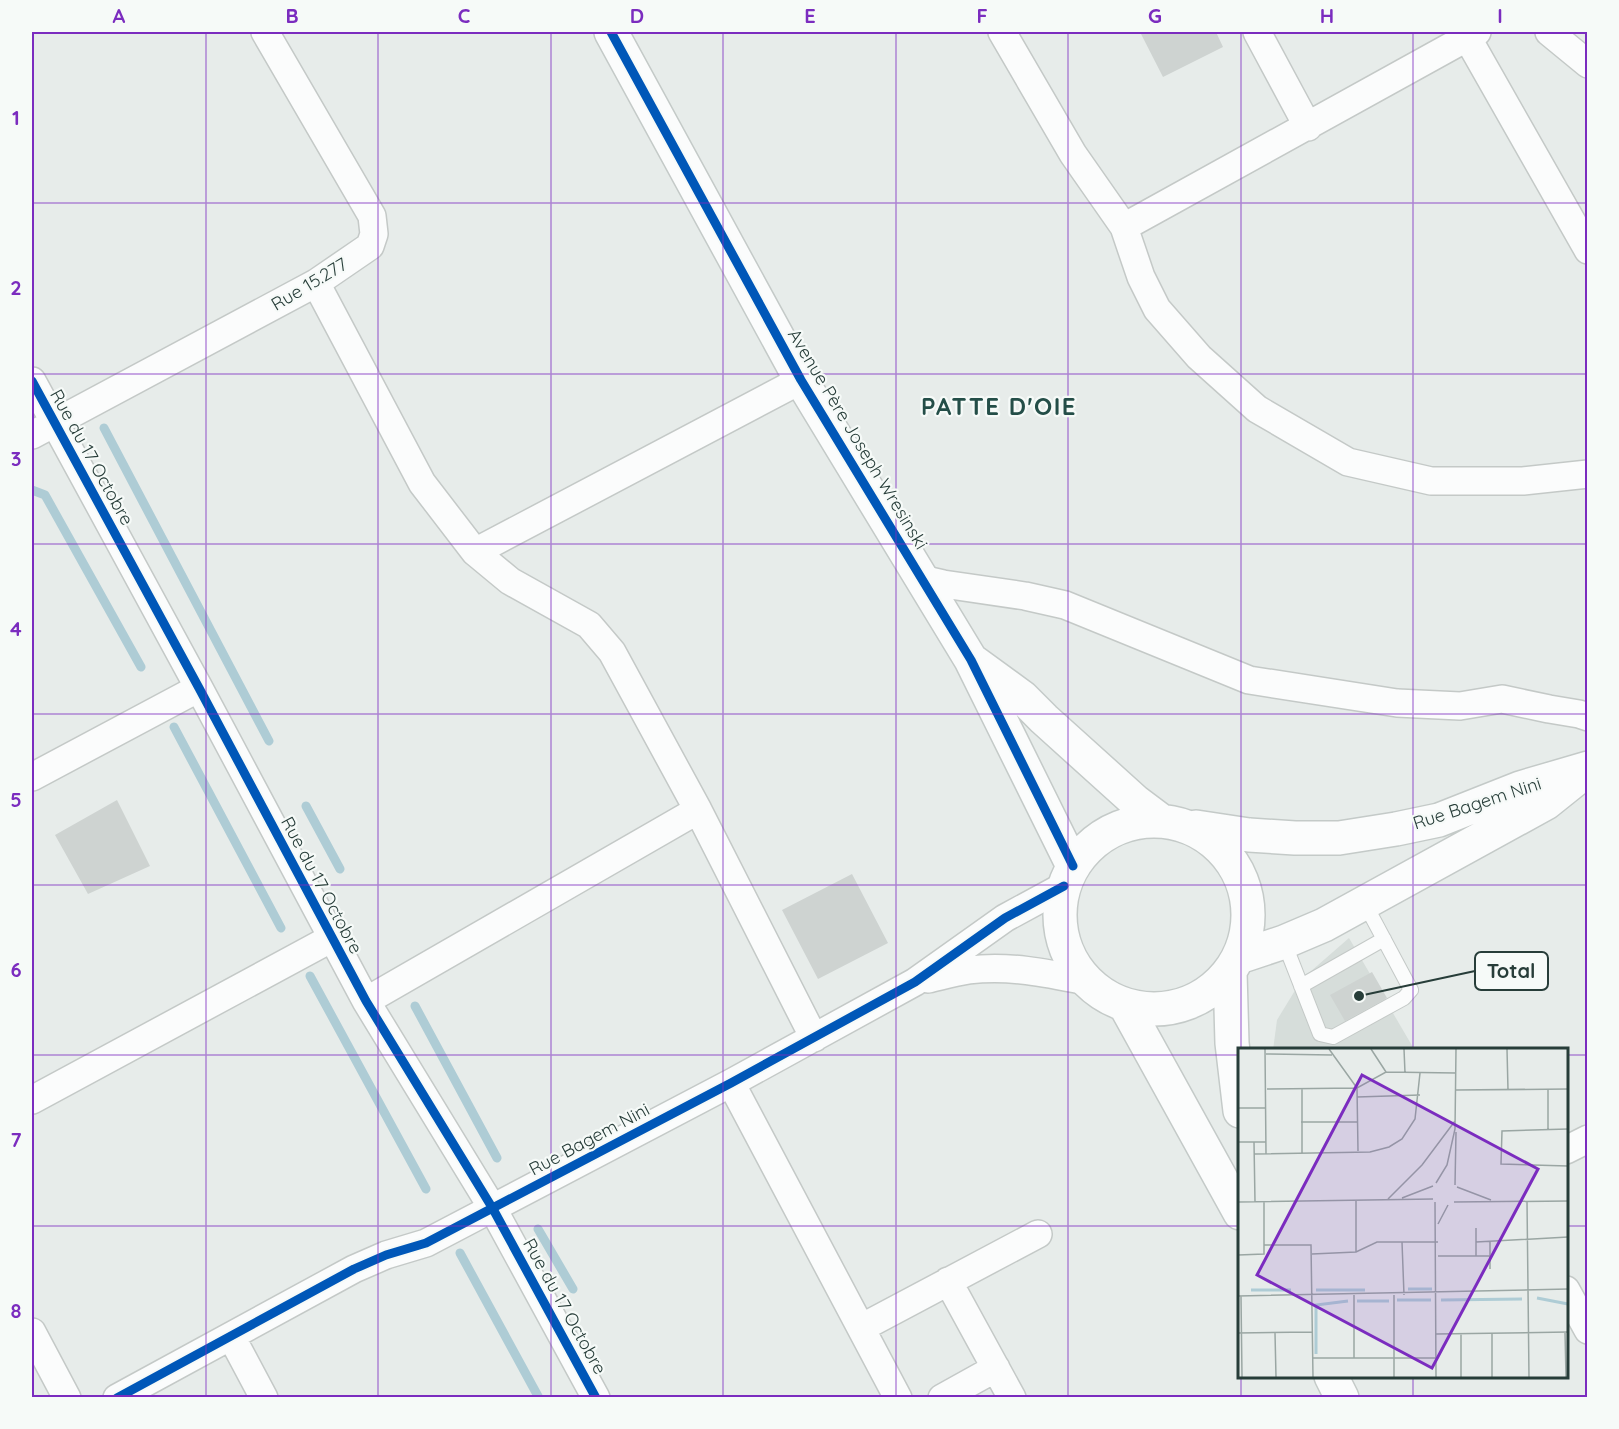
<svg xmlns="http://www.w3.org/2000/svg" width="1619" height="1429" font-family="Quicksand,sans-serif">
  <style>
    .built { fill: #d6ddda }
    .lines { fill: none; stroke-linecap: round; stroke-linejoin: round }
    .stream { stroke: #aeccd5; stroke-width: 9 }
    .building { fill: #ced3d1 }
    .lane-casing { stroke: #c4c9c7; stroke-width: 16 }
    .street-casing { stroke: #c4c9c7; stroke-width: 30 }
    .secondary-casing { stroke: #c4cac8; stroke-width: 36 }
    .lane { stroke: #fbfcfc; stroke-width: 14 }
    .street { stroke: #fbfcfc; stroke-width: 27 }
    .secondary { stroke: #fbfcfc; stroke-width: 33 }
    .cycleway-casing { stroke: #f6faf8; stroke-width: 13 }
    .cycleway { stroke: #0057b8; stroke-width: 9 }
    .grid { fill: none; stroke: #7b2cbf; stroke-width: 1.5; stroke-opacity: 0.55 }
    .labels { text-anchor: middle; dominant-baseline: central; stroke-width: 4.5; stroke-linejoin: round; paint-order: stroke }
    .street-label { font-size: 18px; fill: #273d39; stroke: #f6faf8 }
    .district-label { font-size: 24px; font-weight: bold; letter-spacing: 1.5px; fill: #244e48; stroke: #f6faf8 }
    .inset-river { fill: none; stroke: #aeccd5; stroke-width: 3 }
    .inset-road { fill: none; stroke: #9aa6a3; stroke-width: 1.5 }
    .view { fill: #7b2cbf; fill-opacity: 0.15; stroke: #7b2cbf; stroke-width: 3 }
    .inset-edge { fill: none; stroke: #273d39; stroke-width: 3 }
    .leader { fill: none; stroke: #273d39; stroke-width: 2 }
    .callout-dot { fill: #273d39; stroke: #f6faf8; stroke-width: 2 }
    .callout { fill: #f6faf8; stroke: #273d39; stroke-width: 2 }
    .callout-label { font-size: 20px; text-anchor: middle; font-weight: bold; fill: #273d39 }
    .neatline { fill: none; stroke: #7b2cbf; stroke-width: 2 }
    .grid-label { font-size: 20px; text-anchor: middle; font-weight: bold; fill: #7b2cbf }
  </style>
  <rect width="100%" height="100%" fill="#e7ecea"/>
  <!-- built -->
  <path class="built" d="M1349,938L1414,1049L1273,1050L1277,1020L1302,979Z"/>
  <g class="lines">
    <!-- stream -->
    <path class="stream" d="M104,428L269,741
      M32,490L45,495L141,667
      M174,727L281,928
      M306,806L340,869
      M310,976L426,1189
      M415,1006L497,1158
      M538,1229L573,1289
      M460,1253L539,1398"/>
  </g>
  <!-- building -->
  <path class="building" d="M1140,32H1216L1223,47L1163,77Z
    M117,800L150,866L88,894L55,835Z
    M852,874L888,943L818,979L782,910Z
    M1372,972L1387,998L1345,1021L1330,995Z"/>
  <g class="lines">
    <defs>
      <path id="lane" d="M1284,942L1320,1034L1333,1037L1404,998L1411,990L1364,902
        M1301,986L1384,939"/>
      <path id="street" d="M1002,32L1073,154L1124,227L1141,277L1157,309L1199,357L1257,409L1348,462L1431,481H1523L1588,474
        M1257,32L1308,127
        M1549,32L1588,64
        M1467,37L1588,250
        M1124,227L1477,32
        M316,283L422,483L475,552L510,581L589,625L612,652L698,810L814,1038
        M32,381L199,688L366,1001L493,1209L596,1398
        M32,435L316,283L370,246L374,234L372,216L265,32
        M475,552L801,380
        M921,579L943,584L1025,596L1065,605L1249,680L1397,703L1460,706L1502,699L1549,709L1579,714L1588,717
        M32,777L199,688
        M928,979C941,976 955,972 969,970C1009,965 1047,973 1086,981
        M366,1001L698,810
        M731,1083L898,1398
        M32,1100L332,938
        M1566,1150L1588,1139
        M948,1281L1012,1398
        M1566,1290L1588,1330
        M861,1328L1038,1234
        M32,1332L67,1398
        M231,1336L264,1398
        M117,1398L354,1269L386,1255L426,1243L731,1083L915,982L1005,918L1064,886
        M942,1398L996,1368"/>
      <path id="secondary" d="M611,32L801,380L971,660L1073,866
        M974,662L1022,697L1044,719L1136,802L1160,820
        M1060 915a94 94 0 1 1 188 0a94 94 0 1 1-188 0Z
        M1196,827L1249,835L1295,838H1339L1396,829L1439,820L1520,788L1588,768
        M1239,957L1284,942L1324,925L1546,803L1576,779
        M1230,972L1232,1043L1240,1111
        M1125,1005L1240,1213
        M1331,1376L1342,1398"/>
    </defs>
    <!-- lane casing -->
    <use href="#lane" class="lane-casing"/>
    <!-- street casing -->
    <use href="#street" class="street-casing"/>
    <!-- secondary casing -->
    <use href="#secondary" class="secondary-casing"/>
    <!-- lane -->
    <use href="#lane" class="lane"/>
    <!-- street -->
    <use href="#street" class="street"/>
    <!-- secondary -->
    <use href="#secondary" class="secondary"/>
    <defs>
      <path id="cycleway" d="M611,32L801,380L971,660L1073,866
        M32,381L199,688L366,1001L493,1209L596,1398
        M117,1398L354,1269L386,1255L426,1243L731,1083L915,982L1005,918L1064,886"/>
    </defs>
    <!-- cycleway casing -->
    <use href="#cycleway" class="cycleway-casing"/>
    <!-- cycleway -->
    <use href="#cycleway" class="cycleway"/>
  </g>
  <!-- grid -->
  <path class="grid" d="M206,32V1398M378,32V1398M551,32V1398M723,32V1398M896,32V1398M1068,32V1398M1241,32V1050M1413,32V1050M32,203H1588M32,374H1588M32,544H1588M32,714H1588M32,885H1588M32,1055H1240M1566,1055H1588M32,1226H1240M1566,1226H1588M1241,1376V1398M1413,1376V1398"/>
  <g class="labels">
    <!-- street labels -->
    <g class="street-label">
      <text transform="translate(309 284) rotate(-31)">Rue 15.277</text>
      <text transform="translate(858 439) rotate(59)">Avenue Père Joseph Wresinski</text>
      <text transform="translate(92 457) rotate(61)">Rue du 17 Octobre</text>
      <text transform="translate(1477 803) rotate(-18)">Rue Bagem Nini</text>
      <text transform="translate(322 885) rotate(62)">Rue du 17 Octobre</text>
      <text transform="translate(589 1139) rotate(-28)">Rue Bagem Nini</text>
      <text transform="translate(565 1306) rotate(61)">Rue du 17 Octobre</text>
    </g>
    <!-- district labels -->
    <g class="district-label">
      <text x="999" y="406">PATTE D'OIE</text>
    </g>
  </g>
  <!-- overview -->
  <g transform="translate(1238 1048)">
    <rect width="330" height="330" fill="#e7ecea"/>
    <path class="inset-river" d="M170,241H194M13,242H53M78,242H127M299,250L330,256M159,252H193M203,252L284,251M119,253H151M78,306V257L110,253"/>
    <path class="inset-road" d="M27,1L28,106M91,1L119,40L120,103M133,1L148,24M166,1L167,25M269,1L270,42M28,6L94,7M29,41L119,40L148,24L218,25M218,42L330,41M119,49L182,47M0,60H28M63,74H120M310,81V42M330,81L264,83L263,116L330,118M0,94H28M16,94L17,154M16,106L132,104L151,99L164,91L177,71L182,25M64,106V40M198,135L209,117L217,81L218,1M217,137L218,84M219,139L253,152M164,150L195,138M150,151L184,117L217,73M289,153L291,329M0,154L195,151M197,154L198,329M216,154L330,153M200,176L210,157M238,180V208M164,194L166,247M238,194L330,189M252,194V221M26,197H73L75,329M118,204V153M74,206L118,204L139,194H200M0,207L26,206V154M200,208H252M116,247V310M156,247V329M0,248L330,241M3,248L4,329M327,284L328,329M0,285L75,284M37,285L38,329M223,285V329M198,286L330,284M75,310H198M254,329V285"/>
    <path class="view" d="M124,27L300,121L194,320L19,227Z"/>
    <rect width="330" height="330" class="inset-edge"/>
  </g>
  <!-- callouts -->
  <path class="leader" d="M1359 996L1475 971"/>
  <circle class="callout-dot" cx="1359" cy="996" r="6"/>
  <rect class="callout" x="1475" y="952" width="73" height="38" rx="6"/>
  <g class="callout-label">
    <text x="1511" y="978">Total</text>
  </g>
  <!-- border -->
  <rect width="1619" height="1429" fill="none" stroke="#f6faf8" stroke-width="66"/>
  <rect x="33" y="33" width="1553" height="1363" class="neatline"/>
  <g class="grid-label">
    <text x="119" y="23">A</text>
    <text x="292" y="23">B</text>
    <text x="464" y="23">C</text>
    <text x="637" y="23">D</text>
    <text x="810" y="23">E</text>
    <text x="982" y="23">F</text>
    <text x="1155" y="23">G</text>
    <text x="1327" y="23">H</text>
    <text x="1500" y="23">I</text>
    <text x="16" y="125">1</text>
    <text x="16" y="295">2</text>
    <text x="16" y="466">3</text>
    <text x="16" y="636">4</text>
    <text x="16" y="807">5</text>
    <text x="16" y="977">6</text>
    <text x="16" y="1147">7</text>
    <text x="16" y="1318">8</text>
  </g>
</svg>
